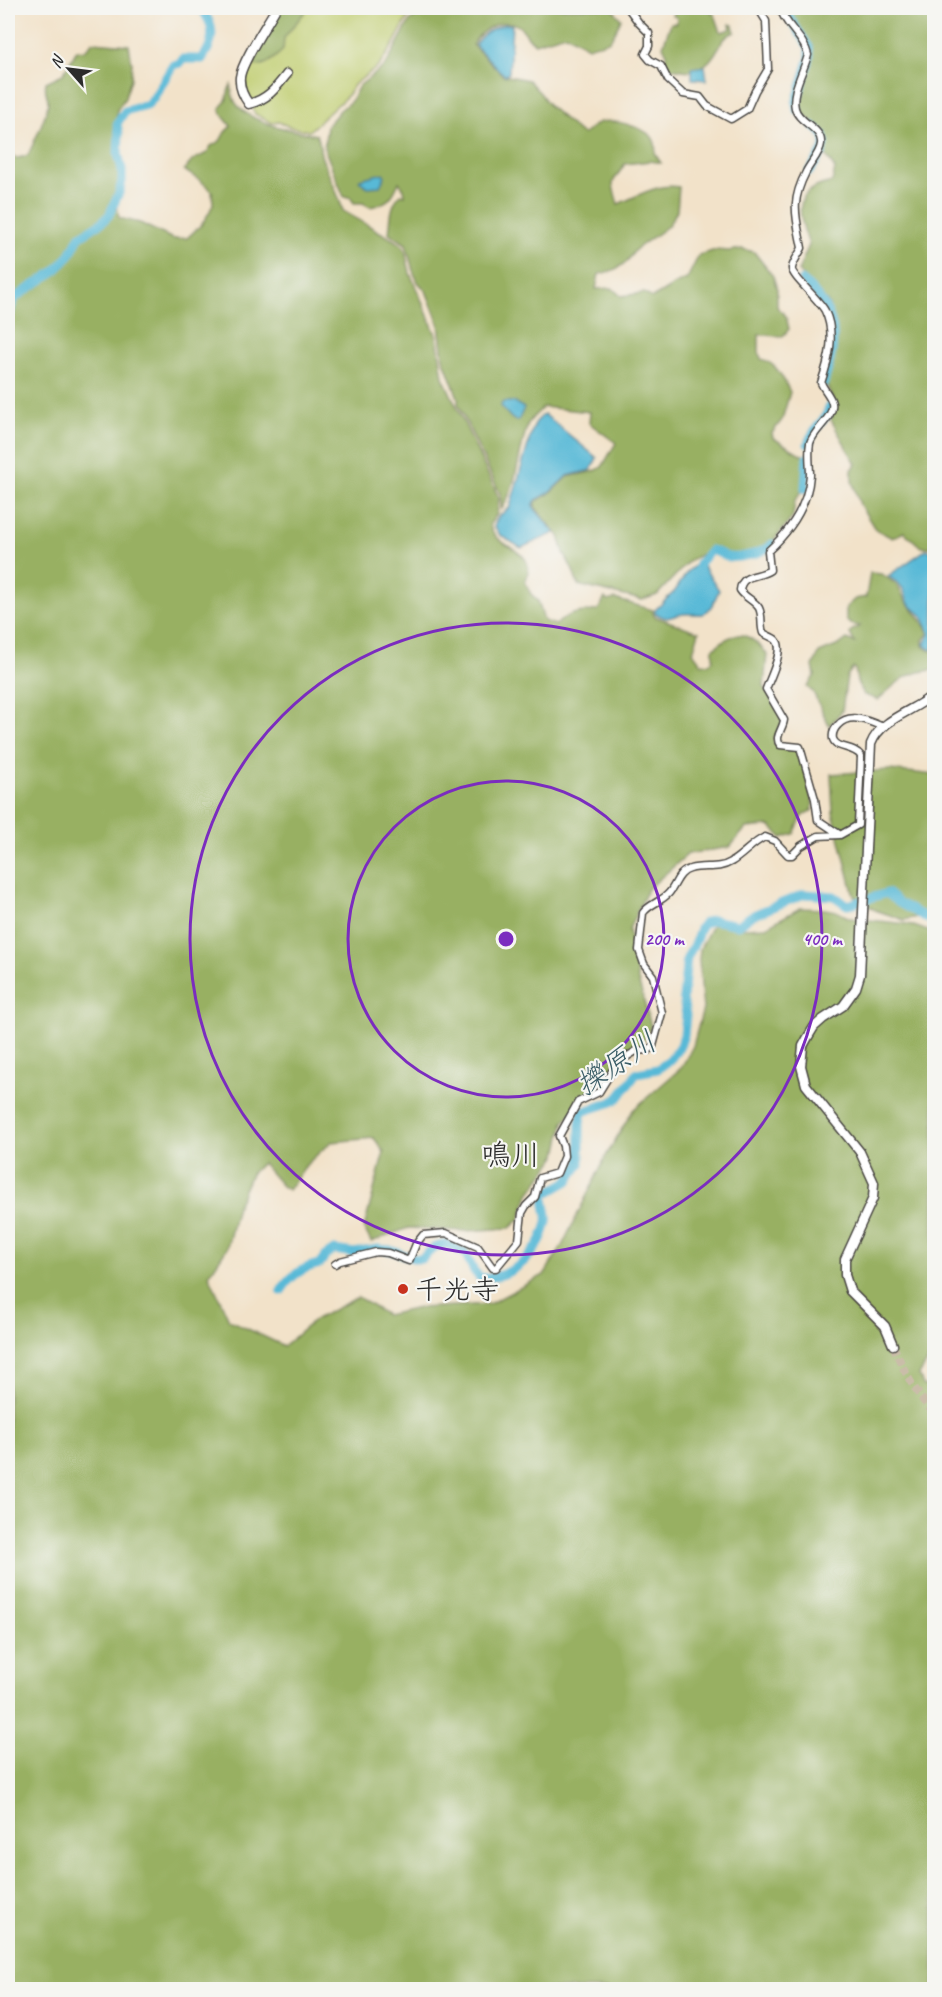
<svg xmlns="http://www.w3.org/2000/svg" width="942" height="1997" font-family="Caveat,'Klee One',sans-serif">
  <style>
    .green { fill: #c0cd6f; stroke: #767c4d; stroke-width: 1.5 }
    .forest { fill: #98b062; stroke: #626e46; stroke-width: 1.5 }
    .water { fill: #59b9d7; stroke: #427281; stroke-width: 1.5 }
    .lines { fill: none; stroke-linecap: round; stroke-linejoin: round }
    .river { stroke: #59b9d7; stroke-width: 9 }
    .tertiary-tunnel { stroke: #cabda9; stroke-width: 8; stroke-dasharray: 8 4; stroke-linecap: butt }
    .minor-casing { stroke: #494643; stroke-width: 9 }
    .tertiary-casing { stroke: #494643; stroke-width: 11 }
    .minor { stroke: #fff; stroke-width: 6 }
    .tertiary { stroke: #fff; stroke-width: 8 }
    .ring { fill: none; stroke: #7b2cbf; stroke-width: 3 }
    .poi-dot { fill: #c8321e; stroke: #f6f6f2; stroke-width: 2 }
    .labels { text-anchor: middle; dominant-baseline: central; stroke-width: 4.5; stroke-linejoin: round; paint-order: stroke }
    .poi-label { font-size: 28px; fill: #2b2b2b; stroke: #f6f6f2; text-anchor: start }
    .water-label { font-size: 30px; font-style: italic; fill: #3b5d67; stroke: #f6f6f2 }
    .neighbourhood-label { font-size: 30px; fill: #2b2b2b; stroke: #f6f6f2 }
    .centre { fill: #7b2cbf; stroke: #f6f6f2; stroke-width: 3 }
    .ring-label { font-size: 18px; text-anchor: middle; font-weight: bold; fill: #7b2cbf; stroke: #f6f6f2; stroke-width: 4.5; stroke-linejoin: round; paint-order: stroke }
  </style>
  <rect width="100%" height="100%" fill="#f6f6f2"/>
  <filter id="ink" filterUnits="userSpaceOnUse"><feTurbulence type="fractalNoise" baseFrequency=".0167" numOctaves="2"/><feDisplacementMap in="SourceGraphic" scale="12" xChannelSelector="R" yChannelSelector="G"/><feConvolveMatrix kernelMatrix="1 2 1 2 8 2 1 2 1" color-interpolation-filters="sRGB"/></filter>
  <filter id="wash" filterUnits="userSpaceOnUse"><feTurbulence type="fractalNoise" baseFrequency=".008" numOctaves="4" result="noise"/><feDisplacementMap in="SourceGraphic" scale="24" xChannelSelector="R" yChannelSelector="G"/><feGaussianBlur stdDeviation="1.35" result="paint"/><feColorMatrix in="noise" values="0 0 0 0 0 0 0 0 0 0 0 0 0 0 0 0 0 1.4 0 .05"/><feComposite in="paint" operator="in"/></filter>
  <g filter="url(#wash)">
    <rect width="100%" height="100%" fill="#f2e2c9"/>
    <!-- green -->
    <path class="green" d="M280,8H413L393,45L379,66L355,84L346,97L309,131L290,127L279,122L272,123L255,114C247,97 240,82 248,64Z"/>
    <!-- forest -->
    <path class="forest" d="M283,8H308L284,38L283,50C275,58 265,68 253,65L259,50Z
      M427,8H612L621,19C618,25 614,38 608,41C604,44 594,44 588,47L566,34L535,43C528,40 527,34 522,29C507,14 480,28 473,45L503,75L528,80L541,94L549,106L580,133L584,134C589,130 594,124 600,122C614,119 640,126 651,136C656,141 656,148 655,154L661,163L650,161L625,164C611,186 610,177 618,204C638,196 657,183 679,187L677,211L668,226L635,250L626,263L612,271L599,274L596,289L612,288L621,296L644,293L652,298C664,292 674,283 687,279L699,255L716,250L729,251L742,249L754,252L773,276L777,289V307L786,316L789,329L783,336C774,337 768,334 759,335V352L761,359C777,363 783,378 790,392L782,420L772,433L773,438L804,456V488L795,501L793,517L768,547L758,551L730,555L713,548L690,560L657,595L642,600L578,585L573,571L564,553L559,536L535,507V502L550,493L567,477L595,471L602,467L616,443L589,423L590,412L543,407C539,412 531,418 528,424C518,452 518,485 501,510V496L458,404V398L443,358L439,324L426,291L418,282L413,271L406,244L389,233C391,219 390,204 401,194L405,195L404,189L399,182C392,199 388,203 370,207L363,203H354L350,197H344L324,148L327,126L341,109L351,101L359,86L386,65L409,22Z
      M677,8H715L711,12L715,15L721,32L731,29L730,24L733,25L735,32C716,38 720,62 694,70C684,73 675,67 666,68L663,64L667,54L663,46L671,23H676L677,18L673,15Z
      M785,8H934V551L930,547H921L904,532L892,538L875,529L860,505L852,481V470L856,464L831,420L835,406L827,386V377L833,366L835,323L828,303L798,271L809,245C803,227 791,200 814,188C819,185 826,184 832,182L835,169L826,155V135L801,112L799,105L813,53L805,36Z
      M93,42L129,45L132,63L131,79L125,98L117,110L115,157L119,170L120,185L115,197L119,218L140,223L173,239L187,238L202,224L209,213L213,204L212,191L202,182L184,170L193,160L207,153L211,146L220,141L225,132L231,126L223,116L220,108L226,101L229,89L231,85C232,94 233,101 239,107C256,125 294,131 317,135C321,142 319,150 322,158C329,176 338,192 343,211L401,244L405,250L410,273L437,337L443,377L499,498L497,514L490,524C493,551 541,546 525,582L531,594L538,601L544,621L556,625C570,610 581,614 598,610L605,598L607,601L615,599L653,610V614L656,617L699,632L693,652L701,663L709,664L713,660V649C736,628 748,631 767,654L764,686L781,717L782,725L774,737V743L779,748L800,750L813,804L812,811L803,815L794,834L782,838L770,826L746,828L730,847L688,854L648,889L629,929L638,980L651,1026L641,1045L619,1059L564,1122L557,1155L529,1194L520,1219L510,1228L465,1231L408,1228L371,1242L364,1228L384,1152L374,1138L331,1142L307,1164L288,1190L282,1186L262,1163L251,1174L237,1206L227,1248L209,1275L229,1320L284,1346L316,1319L358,1297L386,1315L419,1308L489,1304L544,1275L562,1246L607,1154L633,1110L681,1068L693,1046L703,1009L699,960L700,949L714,921H730L745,928L766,927L800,908L825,909L836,911L850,918L908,924L934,933V1351L919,1375L923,1385L934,1389V1989H8V153C15,159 20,159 28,155C33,144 49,111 48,101C47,92 44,92 46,82L63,74L77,50L84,51Z
      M870,573L882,574L897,585L906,601L920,618L929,633L923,640V646L930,651L934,650V670C907,671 897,682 878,700L864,695L857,682L855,669L853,668L847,676L842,711L829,726L813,692L807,687L815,675L813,666L819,653L839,645L847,639L855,643L850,634L851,631L860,626L850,624L846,620V607L855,599L866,597Z
      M890,770L934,775V913L904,920L875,910L854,896L833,813L831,774Z"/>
    <!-- water -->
    <path class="water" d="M506,24L512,25L509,73L505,75L500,71L475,45C482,33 493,27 506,24Z
      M705,66L707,80L692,79V68Z
      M383,173L385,176L380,186L368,187L359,181L360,179Z
      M503,402H514L524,408L519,419L516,421C510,419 507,412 502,408L501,405Z
      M544,414L597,458L591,470L567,476L549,493L536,500L533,506L535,509L555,533L521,548L500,535L494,526L498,517L510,507L532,431L536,422Z
      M927,549L934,554V649C929,650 927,648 924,644L930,634L922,616L909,604L903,589L899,584L888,576Z
      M700,561L719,590L712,606L703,614C696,615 689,613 683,614C668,616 670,622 655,613V610L675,591L688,571Z"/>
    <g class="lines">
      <!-- river -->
      <path class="river" d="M783,8L809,47L810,57L796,103L797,110
        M809,172C814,164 829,147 824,137C822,133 817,129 813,126
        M802,280C840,316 838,335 824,383
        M8,319L12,304L16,297L55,271L69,256L79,237L102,222L109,215L119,193L122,181V169L118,154L119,134L117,124L125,111L147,105L153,99L173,65L180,63L183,59H202C210,48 215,34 209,21C206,16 204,13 203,8
        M808,444C812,429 828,419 830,405
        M805,489L807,458
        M696,573L700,562L711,550C717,551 720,554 725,556C736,560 765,553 772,544
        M281,1291C290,1276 303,1267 320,1264L325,1256L334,1250L354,1253L378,1249L390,1250L416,1259H421L435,1247L447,1244L465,1253L474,1271L480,1278C513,1279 540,1253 547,1222C549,1212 542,1204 545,1194L568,1181L580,1164V1123L582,1112L612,1102L619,1097L637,1073L658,1069L670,1060L680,1046L684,1035L686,1015L683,999L686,967L687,958L696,940L700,928L704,923L712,920L738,925L751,916L804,894L834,896L847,905L887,893L899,903L934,922"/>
    </g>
  </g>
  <g filter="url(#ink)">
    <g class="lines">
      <!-- tertiary-tunnel -->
      <path class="tertiary-tunnel" d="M893,1345C904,1371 915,1393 934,1413"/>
      <defs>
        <path id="minor" d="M628,8L639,23L649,33V46L645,54L650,60L661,66L668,80L683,94L700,97L707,106L731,119L747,109L755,91L768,69L766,21L758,8
          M780,8C785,26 804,37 808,55C804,71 791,91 795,108C798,123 823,128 821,144C820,154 810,163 806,172C790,203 796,216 802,248C799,254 793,262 792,268C790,275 820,300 825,311C836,334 829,360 821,383C824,390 830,395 832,403C835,417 814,429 810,443C808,453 810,465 810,475C808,506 790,531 768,551L770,570C759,578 742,573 740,590C745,598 754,600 759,608C763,616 760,625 763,633C766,635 773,637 776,640C785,649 770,678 766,689L784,720C783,729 774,737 780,745L800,747L815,799L818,820L839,834
          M335,1264L340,1261L376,1252L388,1253L409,1261L416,1244L423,1235L446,1233L478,1247L493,1268H496L519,1240L522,1213L526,1206L535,1197L540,1178L557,1173L564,1156L563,1146L559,1136L578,1102L599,1092L617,1063L636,1051L649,1050L653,1046L662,1013L653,976L644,964L639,950L643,913C649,904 661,902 669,893C676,885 678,872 690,869C704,865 718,870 731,862C743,855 752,843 765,837L775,841L788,855H792L801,846L818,836L840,835L858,825L861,756C853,745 837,750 833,739C832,734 834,729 838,725C850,712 869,721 883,727"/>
        <path id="tertiary" d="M276,8C268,23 242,61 240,77C239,87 243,96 249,104C268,99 276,88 287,74
          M893,1345L885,1326L850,1291L845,1275V1259L873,1198L874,1183L860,1152L806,1085L801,1066L803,1046L808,1037L814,1027L823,1019L843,1006L856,988L860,975L871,744C881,718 915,711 934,694"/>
      </defs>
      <!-- minor casing -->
      <use href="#minor" class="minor-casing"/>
      <!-- tertiary casing -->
      <use href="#tertiary" class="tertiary-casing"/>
      <!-- minor -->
      <use href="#minor" class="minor"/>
      <!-- tertiary -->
      <use href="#tertiary" class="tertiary"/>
    </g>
  </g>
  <!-- distance rings -->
  <g class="ring">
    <circle cx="506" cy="939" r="158"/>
    <circle cx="506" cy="939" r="316"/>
  </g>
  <!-- markers -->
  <circle class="poi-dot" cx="403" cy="1289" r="6"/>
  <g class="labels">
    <!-- poi labels -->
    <g class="poi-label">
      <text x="415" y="1289">千光寺</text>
    </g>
    <!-- water labels -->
    <g class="water-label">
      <text transform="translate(616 1063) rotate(-34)">擽原川</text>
    </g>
    <!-- neighbourhood labels -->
    <g class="neighbourhood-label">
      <text x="511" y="1155">鳴川</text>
    </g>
  </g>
  <circle cx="506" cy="939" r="9" class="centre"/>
  <g class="ring-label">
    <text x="664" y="945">200 m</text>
    <text x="822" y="945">400 m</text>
  </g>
  <!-- margin -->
  <rect width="942" height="1997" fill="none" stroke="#f6f6f2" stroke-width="30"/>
  <!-- north arrow -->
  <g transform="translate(69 69) rotate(298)" stroke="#f6f6f2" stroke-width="4.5" paint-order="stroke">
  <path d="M0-4.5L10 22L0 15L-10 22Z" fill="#2b2b2b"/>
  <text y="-9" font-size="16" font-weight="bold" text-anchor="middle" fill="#2b2b2b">N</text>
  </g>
</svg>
